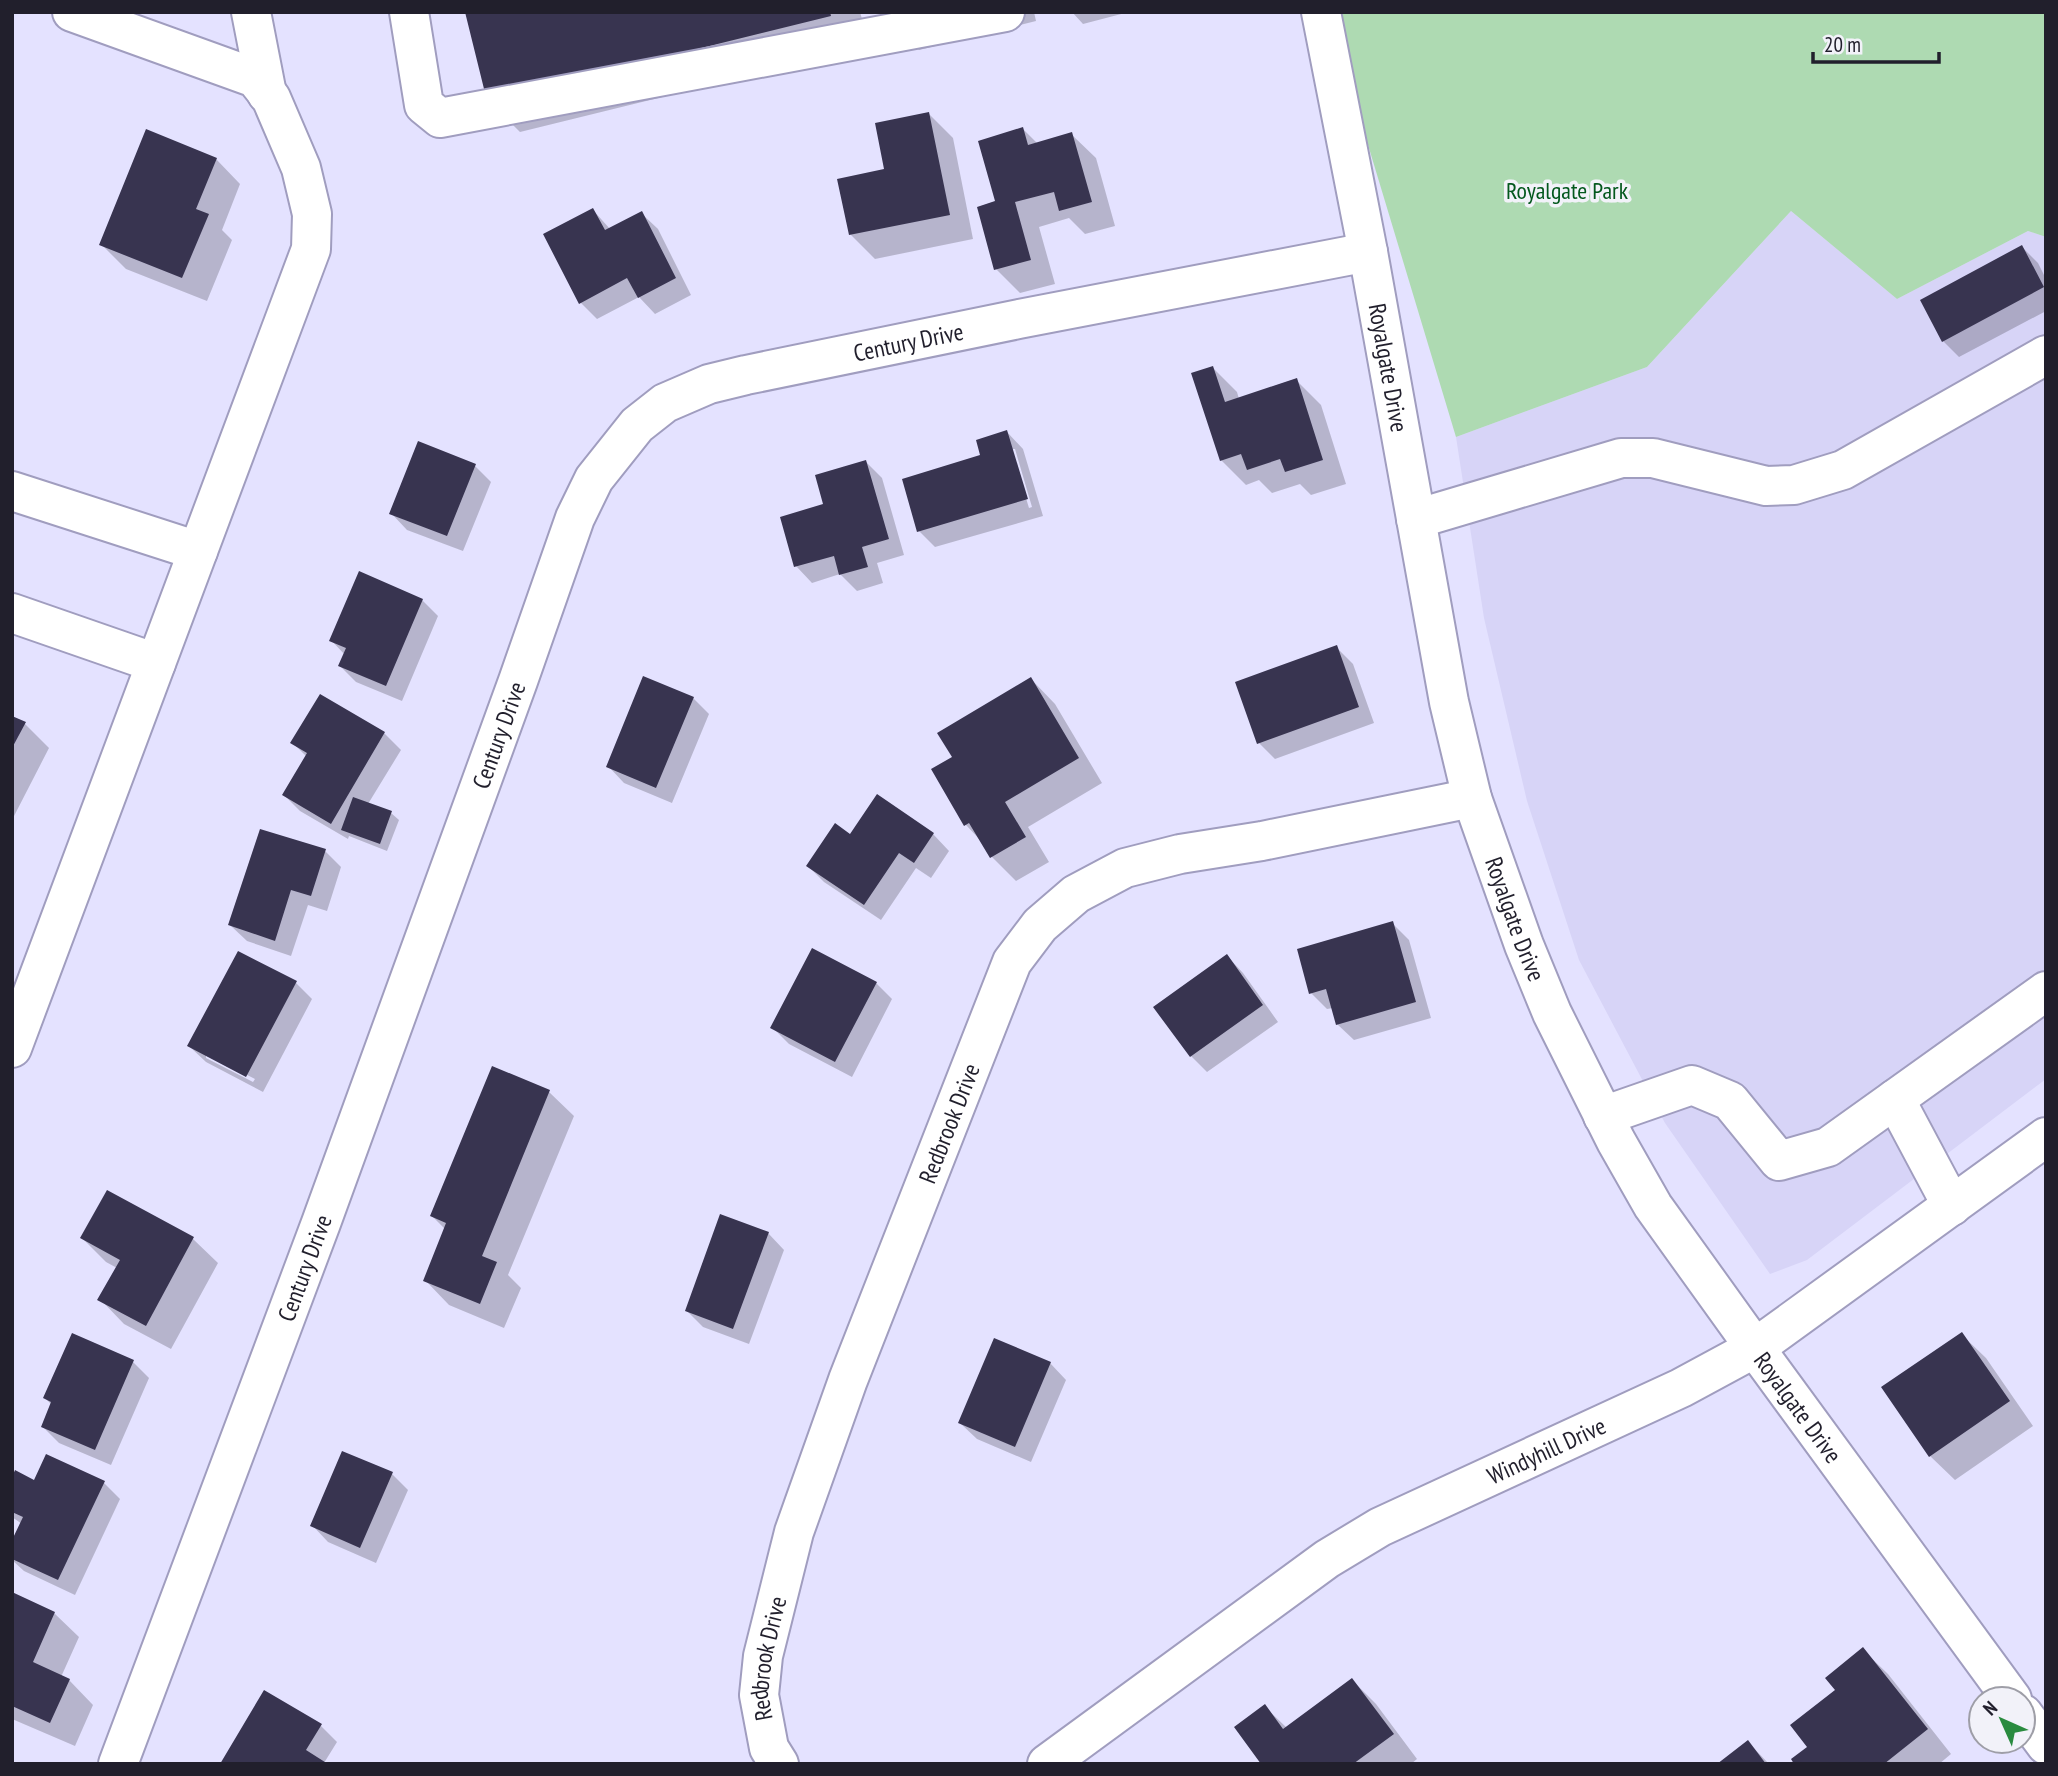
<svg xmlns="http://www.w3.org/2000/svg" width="2058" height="1776" font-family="'PT Sans Narrow',sans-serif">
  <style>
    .built { fill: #d7d4f7 }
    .green { fill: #aedab2 }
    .shadow { fill: #0003; fill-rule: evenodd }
    .building { fill: #383450 }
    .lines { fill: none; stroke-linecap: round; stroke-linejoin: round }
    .minor-casing { stroke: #a09dbf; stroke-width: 42 }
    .minor { stroke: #fff; stroke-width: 38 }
    .labels { text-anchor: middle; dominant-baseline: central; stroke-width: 7; stroke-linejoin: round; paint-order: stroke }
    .park-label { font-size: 24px; fill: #03581d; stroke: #f2f2f9 }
    .street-label { font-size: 24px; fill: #211f2c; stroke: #f2f2f9 }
  </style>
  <rect width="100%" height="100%" fill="#e4e2ff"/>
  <!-- built -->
  <path class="built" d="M1791,211L1897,299L2028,231L2046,237V1079L1807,1260L1770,1274L1665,1123L1579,960L1527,801L1484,618L1456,437L1647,367Z"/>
  <!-- green -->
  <path class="green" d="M1328,12H2046V237L2028,231L1897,299L1791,211L1647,367L1456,437Z"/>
  <!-- shadow -->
  <path class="shadow" d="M467,12H860L862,19L856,20L862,48L520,132L488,100Z
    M886,12H1034L1036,21L919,50L887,18Z
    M1072,12H1129L1083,24Z
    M929,114L953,138L973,239L875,259L850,234L886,171Z
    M1023,129L1038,144L1071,134L1096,158L1115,226L1085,234L1069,218L1039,227L1055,284L1020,293L996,269Z
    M216,159L240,184L222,230L232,240L207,301L126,269L101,244Z
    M593,210L610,229L641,213L658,229L691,295L655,314L639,297L597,319L581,303Z
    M2022,247L2038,263L2046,279V311L1959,357L1943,341Z
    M1213,368L1237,392L1239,399L1296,380L1321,405L1346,484L1311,495L1300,484L1272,493L1259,480L1246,485L1221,460Z
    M1007,432L1023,449L1043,516L935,547L919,531L982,456ZM1011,449H1015L1032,507L1029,508Z
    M866,462L882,478L904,555L877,563L883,583L857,591L840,574L812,583L796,566L825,505Z
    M475,466L491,482L463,551L407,530L391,513Z
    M422,600L438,616L402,701L356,682L340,666L345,655L331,640Z
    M1336,647L1353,664L1374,723L1275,759L1259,743Z
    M1031,679L1055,704L1102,783L1028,827L1049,862L1016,881L992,857L982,842L966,825L954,758Z
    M321,696L384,733L401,750L368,804L391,813L399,820L387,851L349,836L348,839L300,811L284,795L307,757L293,743Z
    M693,698L709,714L672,803L624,783L608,766Z
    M12,718L25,724L49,748L12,820Z
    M877,797L933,834L949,851L931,878L916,868L881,920L824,882L808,866L851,836Z
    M325,851L341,867L327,911L308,905L291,956L247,941L230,925Z
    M1392,923L1409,940L1431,1018L1354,1040L1337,1024L1333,1008L1327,1009L1311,993Z
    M1227,956L1243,973L1278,1022L1207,1072L1191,1056L1156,1008Z
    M296,983L312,999L263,1092L206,1062L189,1046ZM206,1054L255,1079L253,1082L206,1058Z
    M876,983L892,999L852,1077L789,1044L772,1027Z
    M549,1092L574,1116L508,1275L521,1288L504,1328L449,1305L425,1280L446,1230L432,1216Z
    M107,1192L193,1239L218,1263L171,1349L124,1324L100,1299L117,1268L106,1262L82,1238Z
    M768,1233L784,1250L749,1344L703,1327L687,1311Z
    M1961,1334L1986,1358L2033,1426L1955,1480L1930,1456Z
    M133,1362L149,1378L111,1465L59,1443L43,1427L52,1405L45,1398Z
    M1050,1363L1066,1380L1031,1462L977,1439L960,1423Z
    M392,1474L408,1490L376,1563L328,1542L312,1525Z
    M12,1481L104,1483L120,1499L75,1595L24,1571L12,1560V1544L22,1524L12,1517Z
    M12,1594L54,1613L79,1637L61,1677L69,1680L93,1705L75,1746L12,1719Z
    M1863,1650L1888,1674L1951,1754L1939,1764H1796L1810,1747L1837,1690Z
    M1352,1680L1376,1704L1417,1759L1411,1764H1263L1264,1706L1287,1728Z
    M321,1726L337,1742L324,1763L222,1764Z
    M1748,1742L1769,1764H1720Z"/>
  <!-- building -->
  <path class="building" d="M465,12H830L831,16L487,101Z
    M929,112L950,215L849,235L837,179L884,169L875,123Z
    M1023,127L1028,145L1072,132L1092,202L1059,211L1054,192L1015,202L1031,260L994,270L977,207L995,201L978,141Z
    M146,129L217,158L196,209L209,214L182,278L99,245Z
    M593,208L605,230L642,211L676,278L638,298L627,278L579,304L543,234Z
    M2022,245L2044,287L1942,342L1920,300Z
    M1213,366L1225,402L1297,378L1323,460L1285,472L1280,459L1247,470L1241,454L1220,461L1191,373Z
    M1007,430L1028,499L917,532L902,479L980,455L976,440Z
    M418,441L476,464L447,536L389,514Z
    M866,460L889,539L862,547L868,567L839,575L834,556L794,567L780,517L823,504L815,475Z
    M359,571L423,599L386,686L338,666L346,648L329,641Z
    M1337,645L1359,707L1257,744L1235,682Z
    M643,676L694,697L656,788L606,767Z
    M1031,677L1079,758L1005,802L1026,837L990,858L969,823L964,826L931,769L952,757L937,733Z
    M320,694L385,732L331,824L282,795L307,753L290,743Z
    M12,716L26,722L12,748Z
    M877,794L934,833L914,863L899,853L864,905L806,866L835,823L850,834Z
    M353,797L392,811L380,844L341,830Z
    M260,829L326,849L311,896L291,890L275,941L228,925Z
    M1393,921L1416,1002L1336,1025L1326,989L1309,994L1297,949Z
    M812,948L877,982L835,1062L770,1028Z
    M238,951L297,981L246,1077L187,1046Z
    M1227,954L1263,1005L1190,1057L1153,1007Z
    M492,1066L550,1090L482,1256L497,1262L480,1304L423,1281L446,1223L430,1216Z
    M107,1190L194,1237L146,1326L97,1300L120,1260L80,1238Z
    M720,1214L769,1232L733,1329L685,1311Z
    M1962,1332L2010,1401L1929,1457L1881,1387Z
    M72,1333L134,1360L95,1450L41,1427L51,1402L43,1398Z
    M994,1338L1051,1362L1015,1447L958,1423Z
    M342,1451L393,1472L360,1548L310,1526Z
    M46,1454L105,1481L58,1580L12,1559V1540L23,1517L12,1512V1477L15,1470L34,1480Z
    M12,1592L55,1612L33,1662L70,1679L50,1723L12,1706Z
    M1863,1647L1928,1729L1884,1764H1794L1791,1759L1807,1747L1790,1725L1835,1690L1825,1678Z
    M1352,1678L1394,1734L1353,1764H1261L1234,1727L1265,1704L1283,1729Z
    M264,1690L322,1724L306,1750L328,1764H220Z
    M1748,1740L1766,1764H1717Z"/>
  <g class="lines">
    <defs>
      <g id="minor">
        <path d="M251,12L267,94"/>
        <path d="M409,12L424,105L440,118L1005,12"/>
        <path id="s1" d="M1321,12L1368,252L1449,702L1472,798L1524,945L1552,1013L1616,1141L1653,1206L1755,1348L2012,1699"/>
        <path d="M12,491L198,551"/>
        <path d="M1416,519L1621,458H1653L1766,486L1794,485L1843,470L2046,355"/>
        <path d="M12,613L156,663"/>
        <path d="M12,1048L311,249L312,214L301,168L271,98L255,78L72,12"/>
        <path d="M1895,1099L1952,1206"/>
        <path d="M1603,1116L1692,1085L1730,1101L1779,1161L1828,1147L2046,991"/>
        <path d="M2023,1714L2046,1745"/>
        <path id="s2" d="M118,1764L321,1223L518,681L575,518L594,479L637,425L665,403L709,384L746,375L1019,319L1368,252"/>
        <path id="s3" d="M779,1764L769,1748L759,1695L763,1656L794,1532L848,1380L1012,962L1040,925L1076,894L1125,868L1180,854L1262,841L1472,798"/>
        <path id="s4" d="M1047,1764L1327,1559L1380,1527L1681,1388L1755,1348L2046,1137"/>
      </g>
    </defs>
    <!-- minor casing -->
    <use href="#minor" class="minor-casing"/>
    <!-- minor -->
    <use href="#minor" class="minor"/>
  </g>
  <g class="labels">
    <!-- park labels -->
    <g class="park-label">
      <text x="1567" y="190">Royalgate Park</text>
    </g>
    <!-- street labels -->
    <g class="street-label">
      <text stroke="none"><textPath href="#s2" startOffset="1727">Century Drive</textPath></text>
      <text stroke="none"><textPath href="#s1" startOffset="362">Royalgate Drive</textPath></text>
      <text stroke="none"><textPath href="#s2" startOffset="1097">Century Drive</textPath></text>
      <text stroke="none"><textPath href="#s1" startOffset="929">Royalgate Drive</textPath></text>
      <text stroke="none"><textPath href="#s3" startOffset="677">Redbrook Drive</textPath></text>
      <text stroke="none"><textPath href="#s2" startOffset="530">Century Drive</textPath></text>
      <text stroke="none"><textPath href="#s1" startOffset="1496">Royalgate Drive</textPath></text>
      <text stroke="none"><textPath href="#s4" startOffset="592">Windyhill Drive</textPath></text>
      <text stroke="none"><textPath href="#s3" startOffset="110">Redbrook Drive</textPath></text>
    </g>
  </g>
  <!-- border -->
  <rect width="2058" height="1776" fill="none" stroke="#211f2c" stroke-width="28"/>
  <!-- north arrow -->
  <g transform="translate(2002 1720) rotate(315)"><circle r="33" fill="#f2f2f9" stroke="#9e9ea7" stroke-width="2"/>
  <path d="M0-5L12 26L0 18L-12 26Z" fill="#2a8b3f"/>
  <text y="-10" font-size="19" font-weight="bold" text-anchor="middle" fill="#211f2c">N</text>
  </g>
  <!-- scale -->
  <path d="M1813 52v10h126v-10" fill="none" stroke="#211f2c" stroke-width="3.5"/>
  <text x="1824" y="52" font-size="21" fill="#211f2c" stroke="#f2f2f9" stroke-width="5" paint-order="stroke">20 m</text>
</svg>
